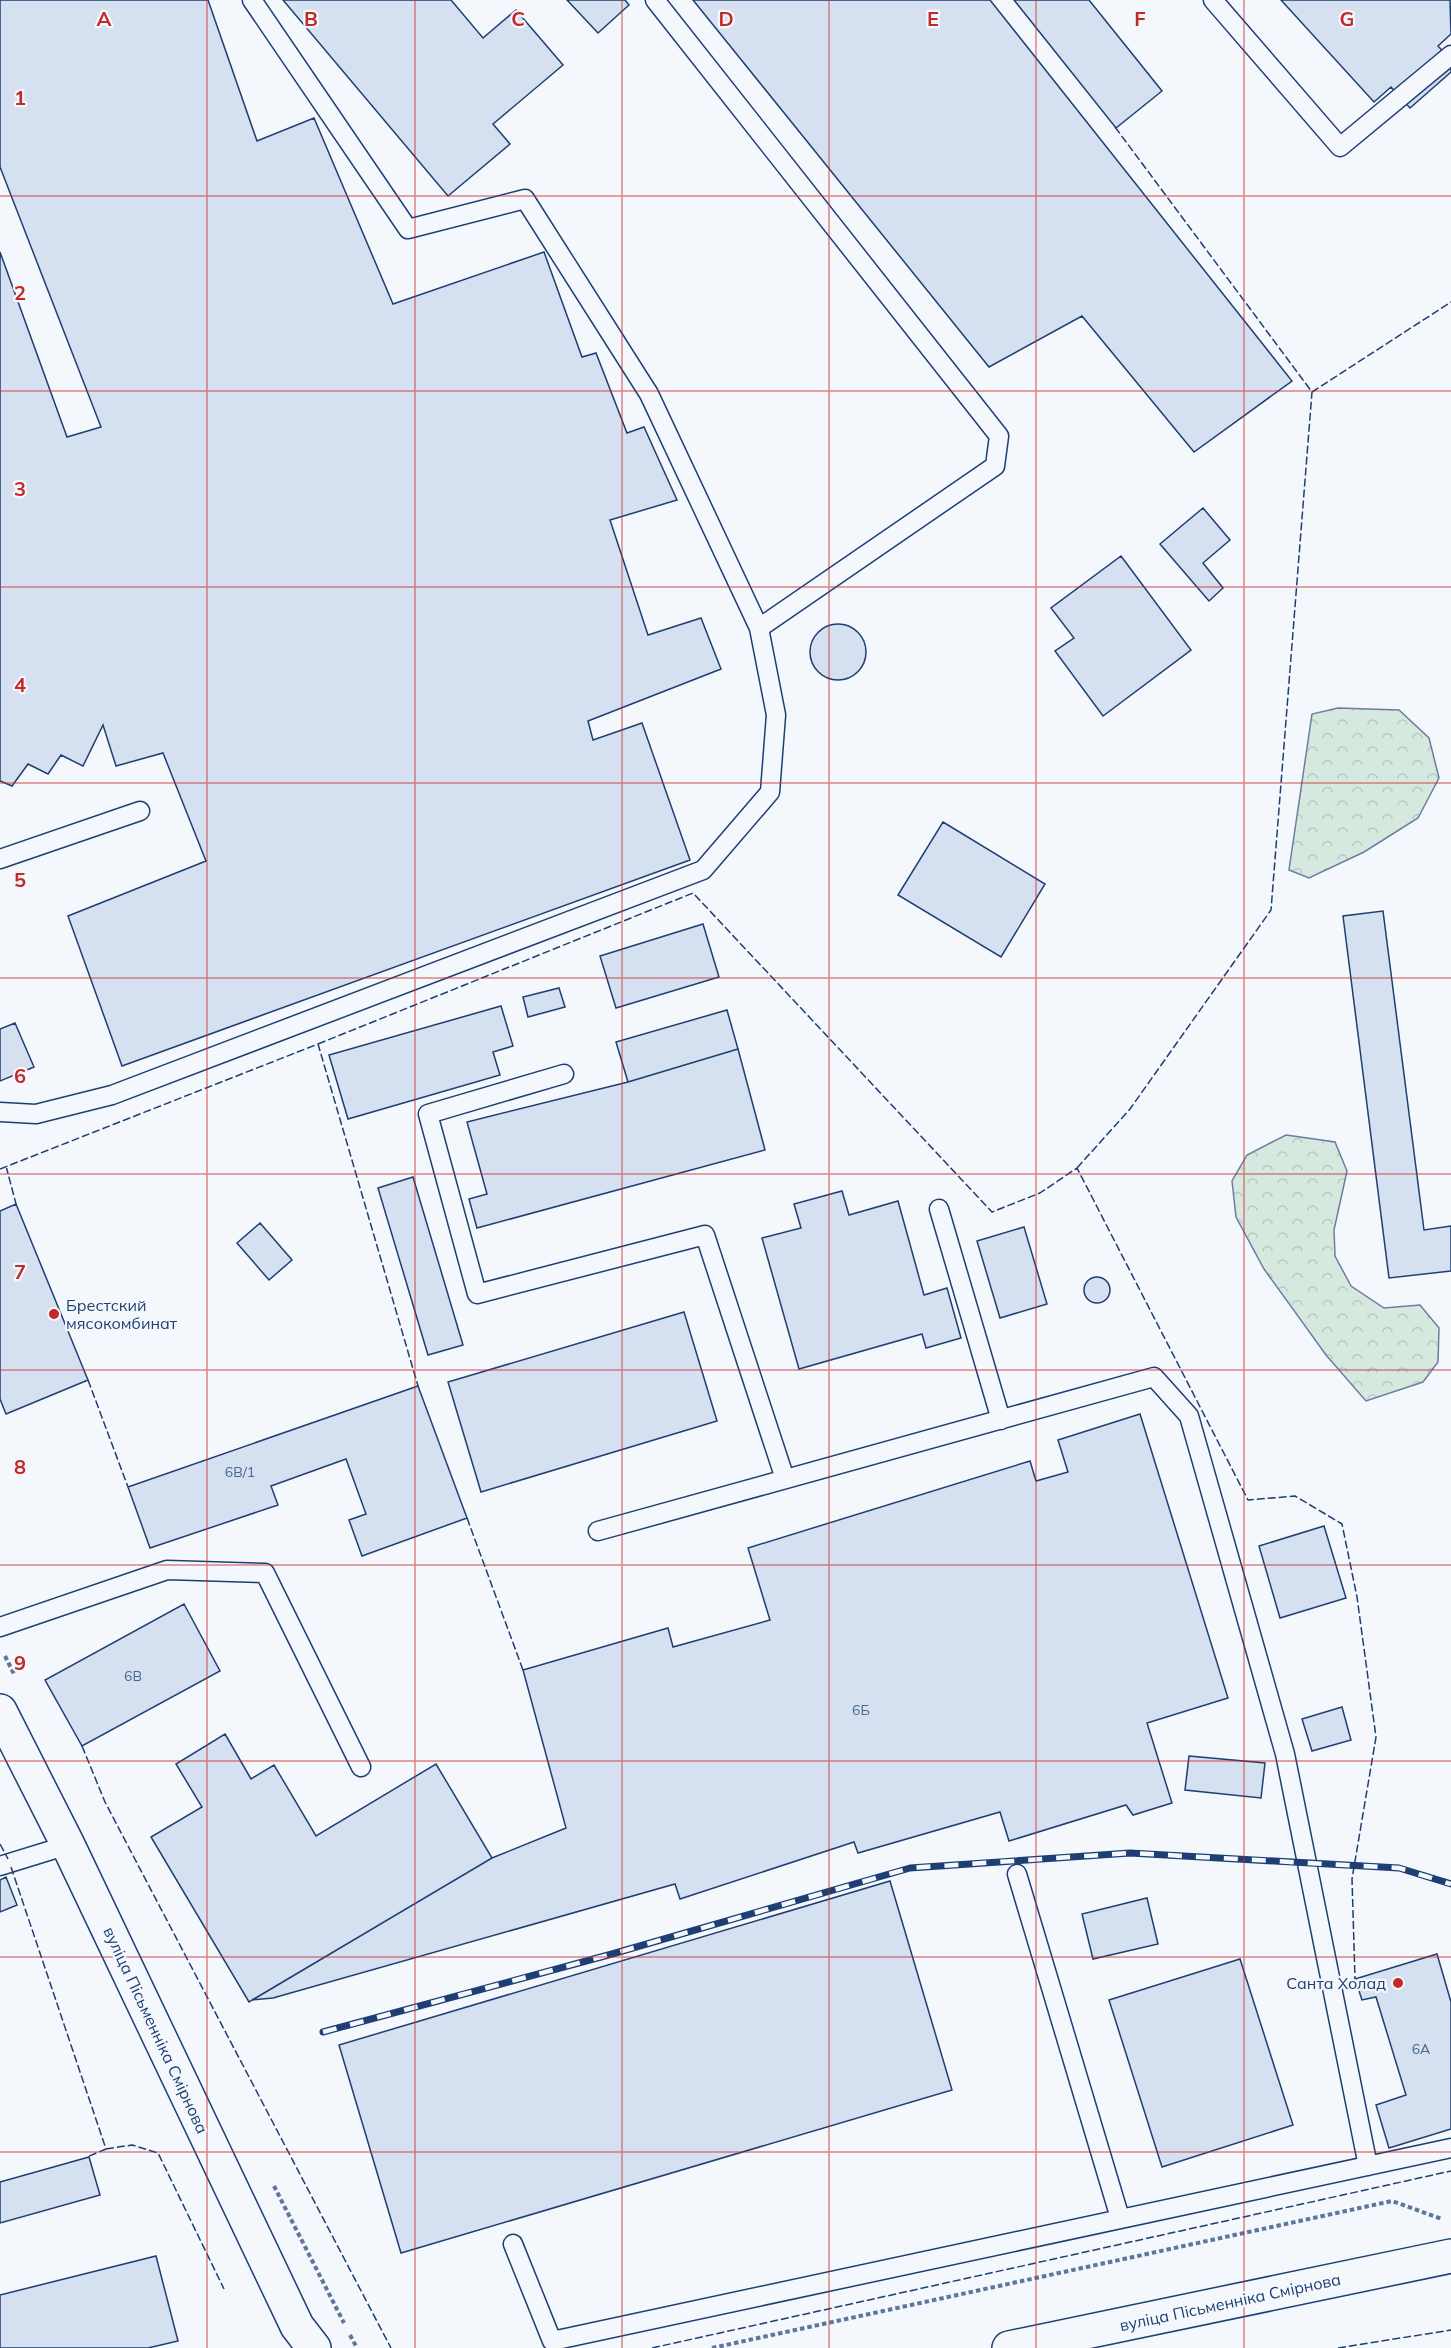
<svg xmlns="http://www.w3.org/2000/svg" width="1451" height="2348" font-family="Mulish,sans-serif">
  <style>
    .forest { fill: url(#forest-crowns); stroke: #687fa3; stroke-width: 1.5 }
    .building { fill: #d5e0f0; stroke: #1d3f73; stroke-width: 1.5 }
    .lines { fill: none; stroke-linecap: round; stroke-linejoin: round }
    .lane-casing { stroke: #1d3f73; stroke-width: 21 }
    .street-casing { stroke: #1d3f73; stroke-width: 36 }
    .secondary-casing { stroke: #1d3f73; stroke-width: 36 }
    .path { stroke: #5e769c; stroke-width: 4; stroke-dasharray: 4.5 3; stroke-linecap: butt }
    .lane { stroke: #f4f7fb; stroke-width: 18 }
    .street { stroke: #f4f7fb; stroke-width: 33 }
    .secondary { stroke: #f4f7fb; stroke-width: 33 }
    .rail-casing { stroke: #1d3f73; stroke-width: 7 }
    .rail { stroke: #f4f7fb; stroke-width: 4.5; stroke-dasharray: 14; stroke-linecap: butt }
    .fence { stroke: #1d3f73; stroke-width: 1.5; stroke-dasharray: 8 3; stroke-linecap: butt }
    .grid { fill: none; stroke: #c62828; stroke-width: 1.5; stroke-opacity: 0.55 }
    .poi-dot { fill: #c62828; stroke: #f4f7fb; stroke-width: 2 }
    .labels { text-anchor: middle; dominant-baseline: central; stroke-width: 4.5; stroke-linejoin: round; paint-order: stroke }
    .number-label { font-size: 14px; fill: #4b6792 }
    .poi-label { font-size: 16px; fill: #1d3f73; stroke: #f4f7fb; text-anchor: start }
    .street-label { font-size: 16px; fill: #1d3f73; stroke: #f4f7fb }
    .grid-label { font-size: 20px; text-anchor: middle; font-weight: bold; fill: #c62828; stroke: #f4f7fb; stroke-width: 4.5; stroke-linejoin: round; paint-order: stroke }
  </style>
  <defs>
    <pattern id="forest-crowns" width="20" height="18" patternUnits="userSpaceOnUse" patternTransform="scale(1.5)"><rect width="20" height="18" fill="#d7e8df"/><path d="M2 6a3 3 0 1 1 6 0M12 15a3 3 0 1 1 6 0" fill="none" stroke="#b8c8c3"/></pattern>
  </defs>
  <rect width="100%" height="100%" fill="#f4f7fb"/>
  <!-- forest -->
  <path class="forest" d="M1338,708L1399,710L1429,738L1439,778L1418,818L1364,852L1309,878L1289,870L1312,714Z
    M1286,1135L1335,1142L1347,1171L1334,1230L1335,1256L1351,1286L1384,1308L1420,1305L1439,1328L1438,1362L1423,1382L1366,1401L1326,1355L1264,1269L1236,1217L1232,1181L1247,1155Z"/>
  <!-- building -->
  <path class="building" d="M0,0H208L257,141L314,118L393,304L544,252L582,357L596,353L627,433L644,427L677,500L610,520L648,635L701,618L721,669L588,721L593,740L642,723L690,860L122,1066L68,916L206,861L163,753L116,766L103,725L83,766L61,755L48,774L28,764L12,786L0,781V252L67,437L101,427L0,167Z
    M283,0H451L483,38L516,10L563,65L493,124L510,144L448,196Z
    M567,0H625L629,5L598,33Z
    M693,0H990L1292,381L1194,452L1082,316L989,367Z
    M1014,0H1089L1162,91L1116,128Z
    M1281,0H1450L1451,34L1438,46L1451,60V72L1410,108L1391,87L1374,102Z
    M1203,508L1230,540L1203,563L1223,588L1209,601L1160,544Z
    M1121,556L1191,650L1103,716L1055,651L1074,638L1051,608Z
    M810 652a28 28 0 1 1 56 0a28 28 0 1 1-56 0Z
    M943,822L1045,884L1001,957L898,895Z
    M1383,911L1424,1230L1451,1226V1271L1389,1278L1343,916Z
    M703,924L719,977L616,1008L600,956Z
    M559,988L565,1007L528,1017L523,997Z
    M501,1006L513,1046L493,1052L500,1075L348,1119L329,1055Z
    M727,1010L738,1049L628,1082L616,1042Z
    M15,1023L34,1067L0,1081V1029Z
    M738,1049L765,1150L477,1228L469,1199L487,1194L467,1122L628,1082Z
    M413,1177L463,1345L428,1355L378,1188Z
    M842,1191L849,1215L898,1201L924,1295L947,1288L961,1338L926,1348L922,1334L799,1369L762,1238L801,1228L794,1204Z
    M16,1204L88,1380L6,1414L0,1399V1211Z
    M260,1223L292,1260L269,1280L237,1243Z
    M1024,1227L1047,1304L1000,1318L977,1241Z
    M1084 1290a13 13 0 1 1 26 0a13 13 0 1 1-26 0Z
    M684,1312L717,1421L481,1492L448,1382Z
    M418,1386L467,1518L362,1556L349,1520L366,1514L346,1459L271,1486L278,1505L150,1548L128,1487Z
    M1140,1414L1228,1698L1147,1723L1172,1803L1133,1815L1126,1805L1009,1841L1000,1812L858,1853L854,1842L680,1899L675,1884L273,1998L252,2000L492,1858L566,1828L523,1670L668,1628L673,1647L770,1620L748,1548L1030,1461L1036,1481L1068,1472L1058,1440Z
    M1324,1526L1346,1598L1280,1618L1259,1546Z
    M184,1604L220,1671L82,1746L45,1680Z
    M1342,1707L1351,1740L1312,1751L1302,1719Z
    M225,1734L251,1779L274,1765L316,1836L436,1764L492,1858L249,2002L151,1837L202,1807L176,1764Z
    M1189,1756L1265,1763L1261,1798L1185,1790Z
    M6,1877L17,1905L0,1912V1880Z
    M890,1881L952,2090L401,2253L339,2045Z
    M1147,1898L1158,1944L1093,1959L1082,1914Z
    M1437,1954L1451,2002V2129L1389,2148L1376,2105L1406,2095L1376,1997L1362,2000L1355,1979Z
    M1240,1959L1293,2125L1162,2167L1109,2000Z
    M89,2157L100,2195L0,2223V2182Z
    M156,2256L178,2341L148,2348H0V2295Z"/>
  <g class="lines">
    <defs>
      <path id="lane" d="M655,0L999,436L995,466L759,628
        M1213,0L1340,147L1451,55
        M0,859L140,811
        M564,1074L428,1114L477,1294L705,1235L785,1479
        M0,1112L36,1114L112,1095L703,870L770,792L776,715L759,628L649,394L525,199L408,229L252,0
        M939,1209L1001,1420
        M598,1531L1154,1377L1189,1416L1285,1754L1368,2166
        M0,1627L167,1570L265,1573L361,1767
        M0,1866L68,1845
        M1017,1874L1120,2218
        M513,2244L552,2341L1451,2148"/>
      <path id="street" d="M0,1711L68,1845L297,2326L314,2348"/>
      <path id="secondary" d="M1009,2348L1451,2256"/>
    </defs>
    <!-- lane casing -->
    <use href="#lane" class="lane-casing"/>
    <!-- street casing -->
    <use href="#street" class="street-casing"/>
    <!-- secondary casing -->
    <use href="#secondary" class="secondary-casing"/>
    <!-- path -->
    <path class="path" d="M5,1656L15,1676
      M274,2186L344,2323
      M350,2335L357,2348
      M712,2348L1392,2201L1442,2219"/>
    <!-- lane -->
    <use href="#lane" class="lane"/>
    <!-- street -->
    <use href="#street" class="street"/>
    <!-- secondary -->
    <use href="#secondary" class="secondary"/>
    <defs>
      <path id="rail" d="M323,2032L612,1954L910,1868L1130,1853L1399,1868L1451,1884"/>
    </defs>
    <!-- rail casing -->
    <use href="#rail" class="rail-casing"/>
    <!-- rail -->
    <use href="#rail" class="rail"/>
    <!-- fence -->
    <path class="fence" d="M1115,127L1312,392L1451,302
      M318,1044L693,893L992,1212L1040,1193L1077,1168L1248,1500L1295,1496L1342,1524L1357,1597L1376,1737L1352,1879L1355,1979
      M6,1166L16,1204
      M1077,1168L1130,1109L1271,910L1312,392
      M0,1169L318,1044L418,1386
      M88,1380L128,1487
      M467,1518L523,1670
      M82,1746L105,1802L391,2348
      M0,1844L8,1859
      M11,1867L106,2149L87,2157
      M106,2149L132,2145L158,2153L224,2289
      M652,2348L1451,2171
      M1338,2348L1451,2330"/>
  </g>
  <!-- grid -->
  <path class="grid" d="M207,0V2348M415,0V2348M622,0V2348M829,0V2348M1036,0V2348M1244,0V2348M0,196H1451M0,391H1451M0,587H1451M0,783H1451M0,978H1451M0,1174H1451M0,1370H1451M0,1565H1451M0,1761H1451M0,1957H1451M0,2152H1451"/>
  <!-- markers -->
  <g class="poi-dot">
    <circle cx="54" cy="1314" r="6"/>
    <circle cx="1398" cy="1983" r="6"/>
  </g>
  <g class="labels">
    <!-- number labels -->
    <g class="number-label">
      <text x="240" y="1472">6В/1</text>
      <text x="133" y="1676">6В</text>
      <text x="861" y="1710">6Б</text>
      <text x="1421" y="2049">6А</text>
    </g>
    <!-- poi labels -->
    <g class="poi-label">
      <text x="66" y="1305">Брестский<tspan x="66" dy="18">мясокомбинат</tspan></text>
      <text x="1386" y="1983" text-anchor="end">Санта Холад</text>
    </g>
    <!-- street labels -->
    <g class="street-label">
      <text transform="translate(156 2030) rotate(65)">вуліца Пісьменніка Смірнова</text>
      <text transform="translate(1230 2302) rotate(-12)">вуліца Пісьменніка Смірнова</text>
    </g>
  </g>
  <g class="grid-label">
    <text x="104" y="26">A</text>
    <text x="311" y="26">B</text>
    <text x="518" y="26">C</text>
    <text x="726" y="26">D</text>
    <text x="933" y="26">E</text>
    <text x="1140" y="26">F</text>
    <text x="1347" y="26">G</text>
    <text x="20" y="105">1</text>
    <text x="20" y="300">2</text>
    <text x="20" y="496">3</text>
    <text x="20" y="692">4</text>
    <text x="20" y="887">5</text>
    <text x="20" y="1083">6</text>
    <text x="20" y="1279">7</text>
    <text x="20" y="1474">8</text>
    <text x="20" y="1670">9</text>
  </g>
</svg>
